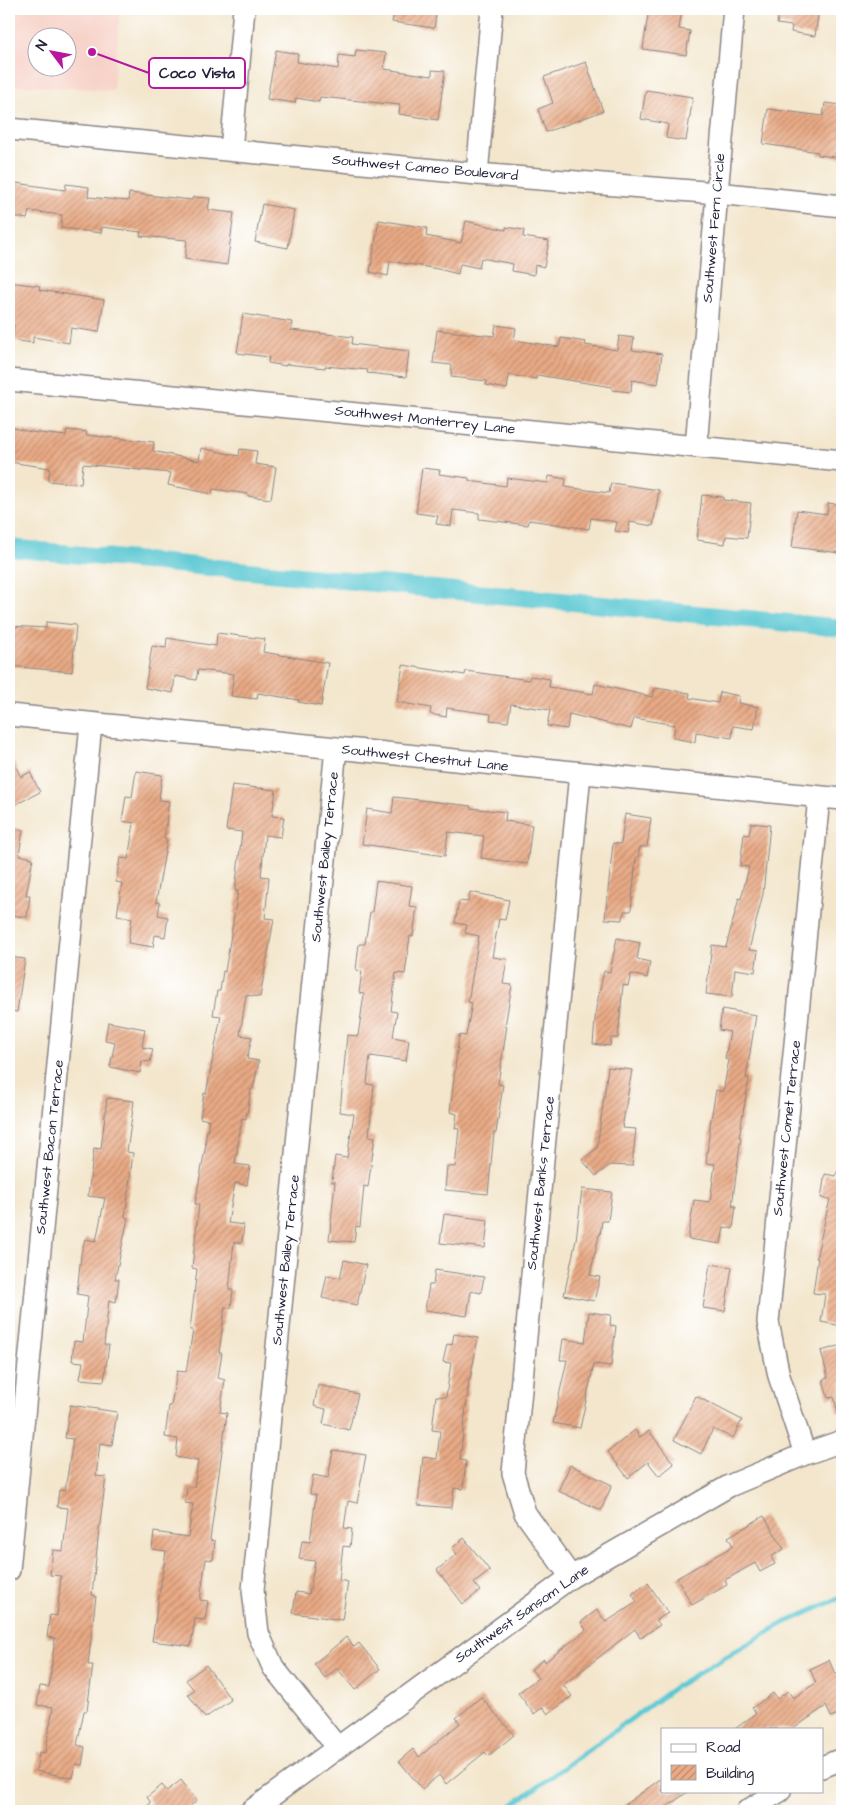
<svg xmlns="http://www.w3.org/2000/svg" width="851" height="1820" font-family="'Architects Daughter',sans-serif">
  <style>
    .built { fill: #f7d1c7; fill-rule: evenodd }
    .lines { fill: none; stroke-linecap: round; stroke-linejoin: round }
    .stream { stroke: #5cc8d3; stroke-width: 5 }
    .canal { stroke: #5cc8d3; stroke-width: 18 }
    .building { fill: url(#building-hatch) }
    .minor-casing { stroke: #8a8484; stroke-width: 24 }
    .minor { stroke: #fff; stroke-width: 21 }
    .labels { text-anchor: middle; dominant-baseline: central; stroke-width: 4; stroke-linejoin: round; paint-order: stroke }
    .street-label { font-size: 14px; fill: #22223b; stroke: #fff }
    .leader { fill: none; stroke: #b5179e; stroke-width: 2 }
    .callout-dot { fill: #b5179e; stroke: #fff; stroke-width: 2 }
    .callout { fill: #fff; stroke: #b5179e; stroke-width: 2 }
    .callout-label { font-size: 15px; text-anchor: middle; font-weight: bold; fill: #22223b }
  </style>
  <defs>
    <pattern id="building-hatch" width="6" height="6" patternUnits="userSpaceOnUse" patternTransform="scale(1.25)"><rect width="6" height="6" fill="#e9aa85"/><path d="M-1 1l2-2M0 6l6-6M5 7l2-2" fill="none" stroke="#bc8a6e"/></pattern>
  </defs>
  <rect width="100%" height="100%" fill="#fff"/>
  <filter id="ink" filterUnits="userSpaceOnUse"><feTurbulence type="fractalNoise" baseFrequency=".02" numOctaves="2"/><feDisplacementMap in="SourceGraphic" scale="10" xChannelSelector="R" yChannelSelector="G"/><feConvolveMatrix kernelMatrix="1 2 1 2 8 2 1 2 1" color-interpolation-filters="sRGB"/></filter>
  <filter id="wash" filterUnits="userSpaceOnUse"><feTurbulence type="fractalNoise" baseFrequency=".0096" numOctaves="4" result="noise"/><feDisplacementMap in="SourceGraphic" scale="20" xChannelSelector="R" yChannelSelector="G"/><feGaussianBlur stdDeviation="1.12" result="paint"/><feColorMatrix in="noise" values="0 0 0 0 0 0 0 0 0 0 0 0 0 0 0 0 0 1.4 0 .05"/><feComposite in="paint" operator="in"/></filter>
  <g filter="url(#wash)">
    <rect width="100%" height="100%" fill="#f3e6cc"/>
    <!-- built -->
    <path class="built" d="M9,9H120L113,90L9,85ZM38,38H68V68H38Z"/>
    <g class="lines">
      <!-- stream -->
      <path class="stream" d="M504,1811L678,1685L782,1624L842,1597"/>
      <!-- canal -->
      <path class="canal" d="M9,548L842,628"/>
    </g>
    <g id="blocks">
      <!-- building -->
      <path class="building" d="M395,9H437L434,28L392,22Z
        M656,9H682L679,29L690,31L686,55L643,49L648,14L656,15Z
        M779,9H819L815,36L791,32L792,26L777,24Z
        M276,50L298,54L297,62L338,69L339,55L355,57L356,50L386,53L384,69L432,76V70L445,71L438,120L399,114L400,105L320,97L319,102L296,98L295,103L267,99Z
        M586,62L603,111L546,132L538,109L553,103L544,77Z
        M646,90L693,97L686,141L666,138L668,124L641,119Z
        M825,103L842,105V158L818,155V152L763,144L768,109L823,116Z
        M9,182L65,190L66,184L89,187L88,197L128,201L129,193L192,200L193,197L210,198L208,210L234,213L227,265L185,259L187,240L140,236L141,232L102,227L101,233L61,228L62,215L29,211L27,219L11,216L12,210L9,209Z
        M262,204L294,210L288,248L255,242Z
        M379,220L427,228L426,236L461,243L466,221L506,230V227L524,230L523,237L549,241L544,267L535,265L534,275L512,271L513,264L481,258L479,268L460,264L458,274L438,269L390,261L388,276L370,272Z
        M9,282L40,286L39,290L104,300L99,332L71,328L69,343L33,337V343L12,340L14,325H9Z
        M243,314L292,322L291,330L353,337L352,344L409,351L406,377L367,373L368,370L325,366V368L286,364V366L268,363L269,357L237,353Z
        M496,325L516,328L514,340L559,347L561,338L586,342L585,345L617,350L619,336L634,338L632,350L662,354L658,384L632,380L631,392L612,390V387L537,375L536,379L509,375L507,389L486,385L487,381L451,377L452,365L433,363L437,330L494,336Z
        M9,427L31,432L66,436L67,430L87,432L86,435L154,442L153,451L199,461L201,448L239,456L240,449L257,451L255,464L276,467L271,499L248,496V494L213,489L212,494L168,485L171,473L83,464L81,484L48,481L50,468L9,462Z
        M422,468L440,470L439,474L469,478V481L506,486L507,478L548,483L549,476L566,479L565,487L609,493L611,483L659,490L653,526L630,522L628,533L615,531L617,522L591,518L589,529L529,520L528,525L479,519V513L453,510L451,526L436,524L438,516L416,513Z
        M702,495L723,497V500L751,503L747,538L726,536L725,544L697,540Z
        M828,503L842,505V533L840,553L792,547L797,510L827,514Z
        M46,622L76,625L72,672L9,666V626L46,628Z
        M217,633L265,639L263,652L328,663L321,706L298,702L299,700L258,693L257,699L231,696L234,674L198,670L196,680L175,676L173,693L145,688L152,646L166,648L167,638L216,646Z
        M403,665L465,675L466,671L529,680L530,676L550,679L549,687L593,694L595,684L653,697L655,688L690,693L689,698L718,703L720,692L739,696L738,703L758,707L754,729L733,726L732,738L696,732L695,742L673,738L675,725L634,718L631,729L569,714L567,729L547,726L550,710L511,704L508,722L490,720L491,714L447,708L446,717L430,714L431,708L397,702Z
        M9,753L21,777L30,772L40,792L9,808Z
        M136,771L162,775L159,800L169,801L164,839L167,840L156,902L160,903L158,915L168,917L165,937L155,935L153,947L128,943L132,918L117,915L122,883L116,882L120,858L128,859L134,823L122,821L126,796L132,797Z
        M232,785L276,790L272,816L284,817L281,837L265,835L261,876L269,877L265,918L274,919L260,997L246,995L240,1035L252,1037L247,1059L259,1061L253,1089H251L246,1119L242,1118L235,1164L250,1166L247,1185L235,1183L228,1223L244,1225L242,1243L234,1242L229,1290H233L231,1308L225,1307L219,1353H222L218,1378L225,1380L220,1412L227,1413L210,1540L215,1541L213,1560L206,1559L200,1600L208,1601L205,1620L195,1619L191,1646L152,1641L166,1551L152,1549L154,1532L188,1537L193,1504L185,1503L187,1487H194L198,1461L176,1457L178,1439L165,1437L169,1406H171L177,1371L186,1372L193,1330H190L197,1269L192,1268L199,1204H195L206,1144L205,1143L209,1120L200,1118L204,1093L206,1094L221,1016L213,1015L217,991H220L223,971L225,972L238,891H235L242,832L226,830Z
        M394,797L471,806L470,808L506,812L505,821L532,825L527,864L481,858L484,836L448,832L445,856L362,844L367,809L392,813Z
        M625,814L651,818L647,847H640L638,857H636L631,911H624L623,920L605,919L613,843L621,844Z
        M751,823L770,825L763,894L749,950L758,951L755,972L735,969L732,997L706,994L712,945L726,947L739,898L741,899L749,867L740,866L744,834L749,835Z
        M9,827L23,830L19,855L33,858L26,895H30L27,917L9,915Z
        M376,881L412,886L409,906L417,907L413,936H410L405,974L396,973L391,1011L397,1012L393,1037L409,1040L406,1061L370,1056L367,1084L374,1085L369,1136L375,1137L368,1187L364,1186L360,1227L356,1226L354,1242L329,1240L335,1182H332L335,1156L347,1158L354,1114L340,1112L347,1035L358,1036L364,994L359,993L362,971L356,970L359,944H365L370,912H372Z
        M470,892L509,900L505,920L499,919L492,957L507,959L503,984L512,985L505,1026H507L498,1084L503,1085L496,1133H494L488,1194L445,1190L447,1166L455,1167L459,1129L455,1128L457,1114L450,1112L459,1035L466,1036L472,1003L468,1002L479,936L465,933L467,925L455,923L459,901L468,902Z
        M617,938L640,943L637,959L650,962L647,978L631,974L628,986L623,985L618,1038H611L610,1046L593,1044L596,1008L604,971L610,972Z
        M9,957L25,959L17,1012L9,1011Z
        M722,1009L756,1015L746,1078H749L739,1137H741L732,1206H736L733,1229L724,1227L721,1244L688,1239L694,1200L710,1202L715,1164L706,1163L710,1125L716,1090L723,1092L729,1060L725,1059L730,1032L719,1030Z
        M108,1022L145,1029L142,1047L153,1049L150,1062L142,1061L140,1073L110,1067L115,1042L105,1040Z
        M608,1067L632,1070L622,1128L636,1129L632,1166L610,1165L596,1176L582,1160L597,1148Z
        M107,1098L134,1101L127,1152L133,1153L125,1217L128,1218L115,1279H119L116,1302L109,1300L104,1345H109L104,1381L80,1379L83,1362L72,1361L74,1341L83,1342L88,1296L77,1294L81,1254L85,1239L96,1241L105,1198L88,1196L94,1148L101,1149Z
        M837,1172L842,1173V1326L821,1322L825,1294L813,1293L818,1258H816L830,1199L821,1198L825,1174L836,1176Z
        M582,1189L612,1192L608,1221H602L600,1235H599L590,1275L600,1277L594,1301L564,1295L576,1240Z
        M444,1214L488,1220L485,1248L440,1243Z
        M344,1260L366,1265L357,1305L322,1298L327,1275L340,1278Z
        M710,1264L732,1267L725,1311L703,1308Z
        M435,1270L484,1277L481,1293L471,1291L467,1316L425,1310L429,1285H433Z
        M589,1312L611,1315L610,1325L616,1326L611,1366L594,1364L580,1428L553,1423L567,1360H560L563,1339L585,1342Z
        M454,1334L478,1338L470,1380H469L460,1460L466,1461L463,1489L454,1488L452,1508L418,1505L423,1457L437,1459L440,1431L432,1430L436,1396L446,1397L451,1363L443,1362L447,1344L452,1345Z
        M842,1345V1412L838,1413L834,1397L828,1398L823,1379L828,1378L821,1351Z
        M318,1385L358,1394L349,1430L323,1424L326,1409L314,1406Z
        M696,1396L742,1420L733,1438L713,1429L701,1454L674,1440Z
        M70,1405L117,1412L112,1445L100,1443L96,1476L106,1477L99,1530L92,1595L96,1596L88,1665H93L87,1711H84L77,1745L85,1747L82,1765L76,1764L73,1778L36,1771L39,1752L45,1753L53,1707L37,1705L40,1686L49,1687L55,1638L47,1637L50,1615L57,1616L61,1576L50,1575L53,1550L63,1551L68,1508L57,1507L59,1490L65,1491L73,1439L65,1438Z
        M635,1430L640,1437L649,1431L674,1464L659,1476L648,1462L628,1478L608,1452Z
        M333,1450L366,1455L357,1503L348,1501L344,1528L352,1529L350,1547L343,1546L339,1580L348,1582L342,1620L293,1613L296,1592L309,1594L315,1561L299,1559L302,1541L310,1542L316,1495L310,1494L313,1475L328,1478Z
        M570,1465L612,1485L601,1510L558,1491Z
        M764,1516L784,1549L771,1557L775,1564L760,1572L755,1563L725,1580L727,1585L692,1605L677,1578L733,1546L728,1537Z
        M464,1538L490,1571L474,1583L480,1591L463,1604L437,1570L457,1554L452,1548Z
        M648,1583L668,1613L656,1620L660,1625L640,1638L635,1629L563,1685L572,1696L548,1714L543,1707L534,1714L518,1693L538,1678L531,1669L544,1659L545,1662L586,1630L581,1622L597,1610L606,1622L637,1602L632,1594Z
        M346,1637L354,1647L359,1643L380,1669L355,1690L337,1668L325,1678L314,1664Z
        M829,1660L835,1674L842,1671V1712L831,1717L826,1706L793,1729H735L756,1713L752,1708L773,1693L777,1699L788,1691L793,1698L816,1683L810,1669Z
        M206,1665L231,1700L205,1718L188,1694L194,1690L186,1680Z
        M481,1697L514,1735L488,1756L485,1752L446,1784L439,1775L422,1789L399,1761L413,1749L419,1757L460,1723L456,1718Z
        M662,1778V1791H689L661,1811H616Z
        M181,1780L197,1801L183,1811H141L151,1803L147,1797L162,1785L167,1791Z"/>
    </g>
  </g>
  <g filter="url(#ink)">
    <use href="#blocks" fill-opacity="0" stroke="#8a8484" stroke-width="1"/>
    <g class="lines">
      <defs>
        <path id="minor" d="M9,129L477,174L717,193L842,206
          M231,150L244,9
          M477,174L492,9
          M9,380L842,461
          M696,447L717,193L734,9
          M9,715L842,799
          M336,748L253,1590L258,1633L273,1667L337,1747
          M805,1454L779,1376L768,1322L819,797
          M9,1570L91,724
          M571,1577L525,1513L513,1473L580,773
          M822,1767L842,1759
          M251,1811L571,1577L729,1486L805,1454L842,1441
          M747,1811L780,1791"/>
      </defs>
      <!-- minor casing -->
      <use href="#minor" class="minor-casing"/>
      <!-- minor -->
      <use href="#minor" class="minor"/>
    </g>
  </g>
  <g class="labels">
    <!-- street labels -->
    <g class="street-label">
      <text transform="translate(425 168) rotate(5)">Southwest Cameo Boulevard</text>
      <text transform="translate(714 228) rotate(-85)">Southwest Fern Circle</text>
      <text transform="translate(425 420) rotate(6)">Southwest Monterrey Lane</text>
      <text transform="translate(425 758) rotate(6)">Southwest Chestnut Lane</text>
      <text transform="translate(325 857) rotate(-84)">Southwest Bailey Terrace</text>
      <text transform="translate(787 1128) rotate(-84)">Southwest Comet Terrace</text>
      <text transform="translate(50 1147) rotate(-84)">Southwest Bacon Terrace</text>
      <text transform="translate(541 1183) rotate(-84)">Southwest Banks Terrace</text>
      <text transform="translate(286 1260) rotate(-84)">Southwest Bailey Terrace</text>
      <text transform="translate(522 1614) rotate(-35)">Southwest Sansom Lane</text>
    </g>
  </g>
  <!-- callouts -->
  <path class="leader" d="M92 52L149 73"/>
  <circle class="callout-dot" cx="92" cy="52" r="5"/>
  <rect class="callout" x="149" y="58" width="96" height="30" rx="5"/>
  <g class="callout-label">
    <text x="197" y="78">Coco Vista</text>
  </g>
  <!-- margin -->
  <rect width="851" height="1820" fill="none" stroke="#fff" stroke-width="30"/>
  <!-- legend -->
  <rect x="661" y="1728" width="162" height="65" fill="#ffffff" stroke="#a7a7b1"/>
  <rect x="671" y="1744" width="25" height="8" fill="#ffffff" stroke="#a7a7b1"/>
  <text x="706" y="1752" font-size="15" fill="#22223b">Road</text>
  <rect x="671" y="1765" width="25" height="15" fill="url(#building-hatch)" stroke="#a7a7b1"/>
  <text x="706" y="1778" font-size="15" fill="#22223b">Building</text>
  <!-- north arrow -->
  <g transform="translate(52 52) rotate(302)"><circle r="24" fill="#ffffff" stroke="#a7a7b1"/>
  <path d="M0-4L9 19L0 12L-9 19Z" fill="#b5179e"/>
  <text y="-8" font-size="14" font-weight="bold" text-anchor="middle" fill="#22223b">N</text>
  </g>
</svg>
